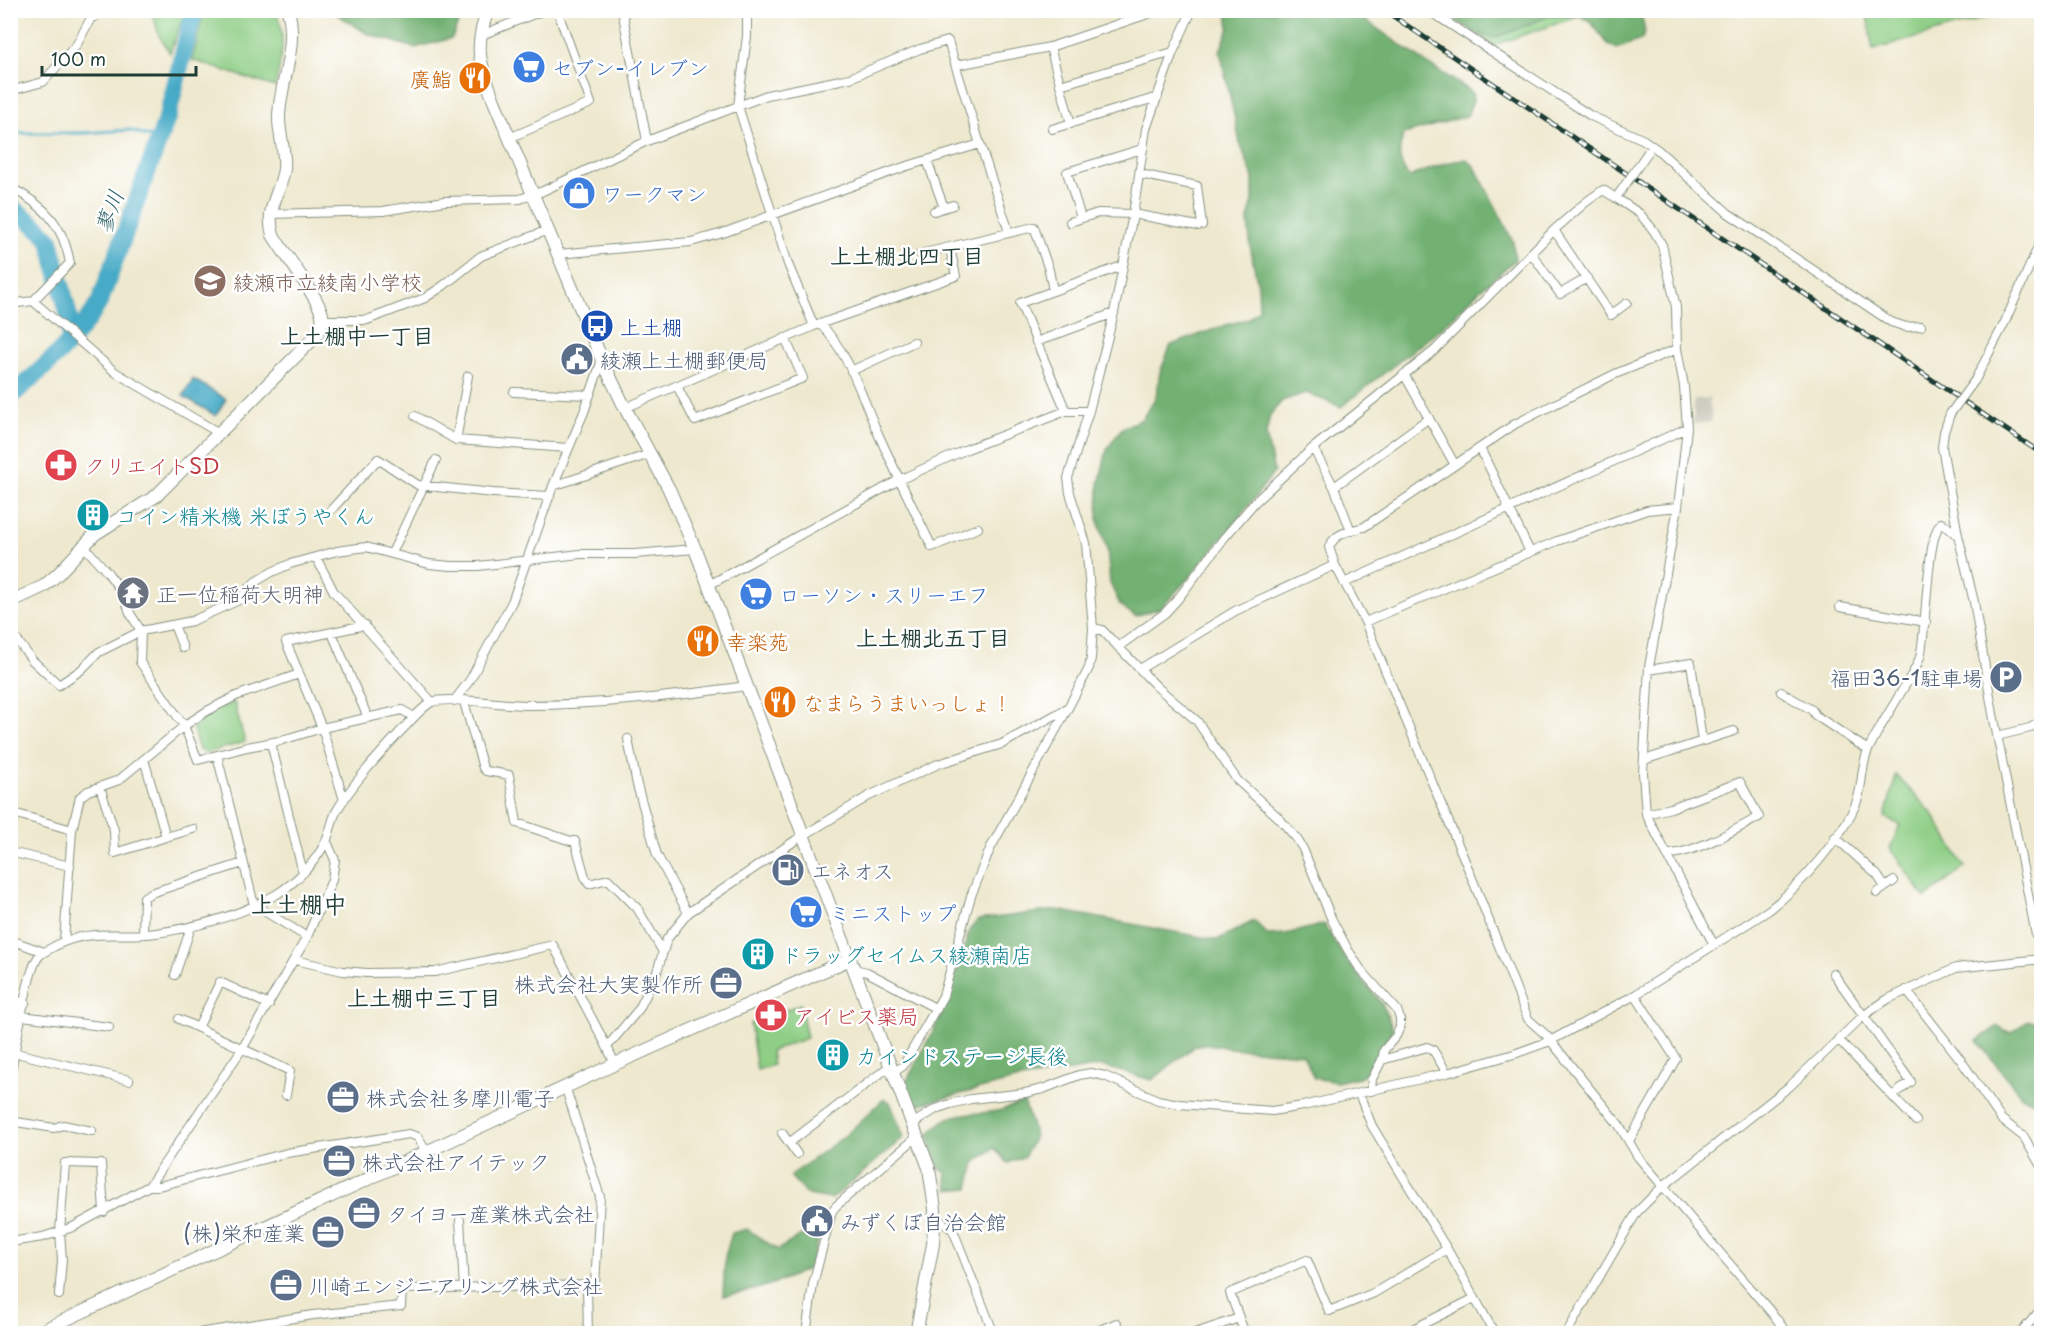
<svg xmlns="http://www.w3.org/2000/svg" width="2052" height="1344" font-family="'Playpen Sans','Klee One',sans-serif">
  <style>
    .industrial { fill: #c6c5b8 }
    .green { fill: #8ece85; stroke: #56865c; stroke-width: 1.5 }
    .forest { fill: #72b172; stroke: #487753; stroke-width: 1.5 }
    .water { fill: #46aac6; stroke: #32747d; stroke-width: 1.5 }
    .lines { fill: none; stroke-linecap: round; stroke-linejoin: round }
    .stream { stroke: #46aac6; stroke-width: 3 }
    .river { stroke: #46aac6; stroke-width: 18 }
    .street-casing { stroke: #869281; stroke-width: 10 }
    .secondary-casing { stroke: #869281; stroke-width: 14 }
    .street { stroke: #fff; stroke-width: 8 }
    .secondary { stroke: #fff; stroke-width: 12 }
    .rail-casing { stroke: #1f3d34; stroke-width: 5 }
    .rail { stroke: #fff; stroke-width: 3; stroke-dasharray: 9; stroke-linecap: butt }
    .street-bridge-casing { stroke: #869281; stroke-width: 10; stroke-linecap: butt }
    .street-bridge { stroke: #fff; stroke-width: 8 }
    .labels { text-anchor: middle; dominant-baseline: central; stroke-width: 5; stroke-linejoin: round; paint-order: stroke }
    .shop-label { font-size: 21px; fill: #366cbe; stroke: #fff; text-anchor: start }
    .food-label { font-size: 21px; fill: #c56008; stroke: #fff; text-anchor: start }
    .education-label { font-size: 21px; fill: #785e54; stroke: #fff; text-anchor: start }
    .transit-label { font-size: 21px; fill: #164399; stroke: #fff; text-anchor: start }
    .service-label { font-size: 21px; fill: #4e5e75; stroke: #fff; text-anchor: start }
    .health-label { font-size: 21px; fill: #be3a42; stroke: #fff; text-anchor: start }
    .culture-label { font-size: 21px; fill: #0d838f; stroke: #fff; text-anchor: start }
    .worship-label { font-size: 21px; fill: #5b616d; stroke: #fff; text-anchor: start }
    .water-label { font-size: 22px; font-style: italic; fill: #2d6367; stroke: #fff }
    .neighbourhood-label { font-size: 22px; font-weight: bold; fill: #1f3d34; stroke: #fff }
    .quarter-label { font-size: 24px; font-weight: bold; fill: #1f3d34; stroke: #fff }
  </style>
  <rect width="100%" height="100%" fill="#fff"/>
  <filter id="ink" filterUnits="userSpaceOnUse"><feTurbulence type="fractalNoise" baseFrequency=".0167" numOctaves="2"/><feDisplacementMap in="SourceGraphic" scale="12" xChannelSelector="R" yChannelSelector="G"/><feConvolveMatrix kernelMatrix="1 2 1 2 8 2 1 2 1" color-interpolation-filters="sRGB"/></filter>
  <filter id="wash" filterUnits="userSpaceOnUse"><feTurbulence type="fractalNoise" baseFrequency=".008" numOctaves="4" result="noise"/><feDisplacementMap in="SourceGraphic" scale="24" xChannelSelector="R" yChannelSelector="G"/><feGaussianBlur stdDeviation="1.35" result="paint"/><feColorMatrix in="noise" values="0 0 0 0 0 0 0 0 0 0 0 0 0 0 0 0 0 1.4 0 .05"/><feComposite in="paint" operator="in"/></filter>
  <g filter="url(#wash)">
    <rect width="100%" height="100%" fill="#eee8ce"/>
    <!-- industrial -->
    <path class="industrial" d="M1710,398L1708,405L1711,409L1712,422L1693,424L1694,399Z"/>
    <!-- green -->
    <path class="green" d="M1866,10H2010V11L1873,50Z
      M98,11L185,10V11L170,53L159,36L153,14Z
      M204,11H276C287,36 281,61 275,87L192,60Z
      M1442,11H1594L1494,45Z
      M234,702L245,742L207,753L199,750L193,730V725L208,714Z
      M1896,775L1932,813L1965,867L1925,898L1890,848L1900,825L1885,817Z
      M800,1004L807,1038L771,1051L773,1065L757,1070L750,1024Z"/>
    <!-- forest -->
    <path class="forest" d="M454,11L462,13L452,38L415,48L368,34L332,11Z
      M1227,11H1352L1428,64L1472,92L1473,100L1467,116L1404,134C1397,151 1398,162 1409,177L1446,163L1466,159L1475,167L1502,219L1513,242L1515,260L1480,290L1444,326L1341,407L1306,393L1282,401L1270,415L1266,434L1274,472L1254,499L1194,572L1161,608L1135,616L1120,605L1110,583L1107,548L1098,521L1099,484L1107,449L1122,428L1142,419L1156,397L1160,372L1171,345L1223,326L1248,319L1259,309L1258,285L1251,252L1248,219L1253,201V178L1240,143L1220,51L1229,28Z
      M1442,11H1641L1645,33L1641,40L1616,49L1608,44L1589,20L1579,16H1549L1495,38L1477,34Z
      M1057,910L1217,940L1254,921L1268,935L1286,934L1324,924L1345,959L1382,1004L1393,1029L1363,1076L1337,1082L1314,1078L1303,1054L1229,1048L1208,1044L1196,1045L1152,1080L1101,1066L1015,1080L913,1106L904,1086L944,1010L970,929L978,920Z
      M2028,1021L2041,1022L2042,1101L2039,1104L2022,1097L1977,1041L1998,1026L2010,1033Z
      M884,1099L890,1102L904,1137L832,1199L808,1195L790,1176L847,1134Z
      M1024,1102L1035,1135L1025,1156L1008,1163L994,1148L975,1163L969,1188L948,1190L946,1173L939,1168L928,1135C951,1107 967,1117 997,1111C1006,1109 1015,1105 1024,1102Z
      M747,1229L778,1250L801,1235L818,1239L811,1267C784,1281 753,1292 723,1296L725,1257L732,1233Z"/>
    <!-- water -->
    <path class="water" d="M193,379L226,399L216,416L183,396Z"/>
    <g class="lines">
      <!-- stream -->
      <path class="stream" d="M10,133H84L129,130L160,140"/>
      <!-- river -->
      <path class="river" d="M10,206L40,229L50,240L69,317L70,341
        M10,397C42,369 79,339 100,301L167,118L194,10"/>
    </g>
  </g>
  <g filter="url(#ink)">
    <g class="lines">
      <defs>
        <path id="street" d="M622,10L647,141
          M747,10V36L738,106L788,264L814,326
          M1428,10L1591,116L1644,140L1658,150L1728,213L1891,322L1906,327L1921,326
          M479,36L544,10
          M1050,47L1071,124
          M957,65L1050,47L1160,10
          M1060,85L1173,52
          M10,91L43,82L77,44L92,16L95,17
          M1052,129L1158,97
          M509,138L591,103L557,10
          M980,144L1009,232
          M927,160L944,208
          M10,187C45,206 63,224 70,263L33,301L10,304
          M1616,198L1640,214L1654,231L1662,245L1676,307L1677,349L1684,386L1687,428L1678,507L1649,667L1643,773L1646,814L1714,945
          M934,211L953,205
          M269,214L383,211L445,201L520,199L543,191L647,141L767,95L850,78L920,49L948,41L980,144L904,167L723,233L691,242L558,254
          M1081,218L1067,172L1142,149
          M1070,222L1098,213L1133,214L1198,226L1202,225L1197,186L1140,174
          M1554,230L1611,315L1627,303
          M920,254L1034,227L1049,270L1053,291
          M1532,254L1560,294L1587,278
          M33,301L115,372L219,433
          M323,320H367L425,298L443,286L481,256L548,230
          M820,324C848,351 861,394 876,429C894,469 913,508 932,547L978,528
          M1036,342L1114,313
          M1677,349L1615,374L1515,424L1364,527C1350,531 1336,532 1329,547L1335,565L1365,622L1470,873L1528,1019L1546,1035L1619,1125L1638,1157L1776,1318L1787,1334
          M851,371L914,342
          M1404,374L1455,465
          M1975,380L2004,324L2042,238
          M677,386L695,421L803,378L785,338
          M514,392L590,395
          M625,408L814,326L956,276L950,248
          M1066,411L1020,303L1122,266
          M1950,414L1944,432L1942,447L1958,535L1974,602L1993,714L2036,935L2042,943
          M415,416L456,440L568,448
          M456,440L468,376
          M1313,448L1334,487L1351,531
          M1480,448L1530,552
          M553,486L650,454
          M1334,487L1429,418
          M331,510L378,459L418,485L493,493L550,496
          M83,545L108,573L124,595L130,613L141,631L140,662L184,726L198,760L217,755
          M392,553L436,460
          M316,557L334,592L432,702
          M1344,583L1687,428
          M709,585L899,480L967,449L1066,411H1089
          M1840,607L1926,622
          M1365,622L1557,541L1647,510L1678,507
          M174,625L183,648
          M1093,628L1102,630L1157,687L1197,721L1237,780L1278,817L1297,839L1303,849L1332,920L1348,950L1361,970L1397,1010L1400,1019V1027L1396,1036L1384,1050L1382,1060L1372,1079L1371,1091
          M10,631L32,660L59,685L81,670L99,652L141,631L192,621L239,600L255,582L272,572L290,564L337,551L366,547L429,564L451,566H478L580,554H635L695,549
          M332,633L368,718
          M1118,647L1165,613L1177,600L1224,538L1255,502L1313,448L1435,350L1554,230L1586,202L1603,190L1616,198L1618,195
          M1140,669L1235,611L1335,565
          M1649,670L1691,663L1702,741
          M1781,692L1812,710L1815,715L1868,750
          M454,701L470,680L512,602L553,486L584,412L602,360
          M464,702L483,768L486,771L509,775L517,823L571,841H575L585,877L589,884L608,879L637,908L663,952
          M1997,736L2030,728L2042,721
          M628,739L637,785L657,855L688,913
          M271,743L303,873
          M1644,760L1734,731
          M100,787L114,830L115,853L166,837L144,759
          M344,800L322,728L286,642L365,625
          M10,812L72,830
          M1646,814L1671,808L1740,782L1759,817C1737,829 1691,855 1667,854
          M166,837L193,829
          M1835,837L1877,875L1885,887
          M10,852L70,866
          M1877,893L1894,881
          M143,934L144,897L151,893L243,863
          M10,937L13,941L44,952
          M307,937L254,905L217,755L247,747L279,741L322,728L402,710L414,717
          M64,941L72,830L80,797L88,791L119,780L184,726L207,711L236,696L299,674
          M295,960L343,971L367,973L435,972L553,945L607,1047
          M854,969L867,972L937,1009
          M1833,973L1911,1082L1892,1096
          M175,975L191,927
          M1906,990L1960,1059L2001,1119L2024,1137L2042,1168
          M10,1000L25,1003
          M22,1016L109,1027
          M179,1019L290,1071L286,1095
          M198,1028L220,982L269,1005
          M1838,1039L1916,1121
          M16,1053L129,1080
          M1382,1060L1427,1047L1433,1050L1447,1073
          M615,1064L607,1047L639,1009L656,975L667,939L688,913L796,840L869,796L938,764L1002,744L1068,708
          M893,1073L903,1066L943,996L971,896L990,849L1068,708L1089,668L1091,658L1093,628L1086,543L1070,493L1068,478L1089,411L1114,313L1133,214L1146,129L1173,52L1192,10
          M10,1075C16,1051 26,972 39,956C43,952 50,949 55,946C88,928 121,938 156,933C198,927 240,916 277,894C296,882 315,863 325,843C330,835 331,822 336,812C353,783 378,756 401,731C409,723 422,707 432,702C447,696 506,705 526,705C601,705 674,696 747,686
          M1359,1094L1372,1126L1447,1249L1495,1334
          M10,1121L54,1128L63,1125L92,1131
          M912,1124L936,1109L950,1104L971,1099L1025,1093L1043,1089L1079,1075L1091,1073L1105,1076L1158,1100L1179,1104L1272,1111L1303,1106L1447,1073L1514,1054L1550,1041L1635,995L1769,910C1799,887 1843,837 1857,801C1863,784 1861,764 1869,748C1879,728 1892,708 1903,689C1909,679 1917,668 1920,657C1927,630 1926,537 1941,523C1948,525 1951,532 1958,535
          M782,1133L797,1154
          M1629,1141L1676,1059L1635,995
          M789,1143L890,1066
          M149,1186H159L287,1153L409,1134L418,1137L426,1152
          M935,1217L953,1230L994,1334
          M460,1220L464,1288
          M10,1242L43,1237L73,1227L149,1186L242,1049L307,937L332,880L335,860L327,842
          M587,1286L588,1334
          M59,1295L62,1260L60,1232L65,1163L101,1164L104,1212
          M192,1334L313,1315L401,1306L402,1289L595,1285L600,1197L566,1089
          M806,1334L813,1284L832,1211L836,1206L918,1136
          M1090,1334L1117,1323L1121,1334
          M1193,1334L1239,1318
          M1245,1334L1230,1293L1307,1260L1329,1311L1374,1293L1447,1249
          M1403,1334L1475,1298
          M1566,1334L1637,1212L1662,1187L1790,1086L1863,1016L1888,999L1956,968L2042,959
          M2020,1334L2042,1308"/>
        <path id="secondary" d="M488,10C473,49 480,63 494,101L602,360L625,408L669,489L695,549L929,1168L935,1209L933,1244L916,1334
          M10,602L44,586L58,574L95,534L156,496L316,336C320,330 324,323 322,315C319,298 283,252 273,235C265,208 280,195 284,169C286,151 278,133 279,115C281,79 298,46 288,10
          M35,1334L615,1064L850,959"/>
      </defs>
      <!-- street casing -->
      <use href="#street" class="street-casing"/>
      <!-- secondary casing -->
      <use href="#secondary" class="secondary-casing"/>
      <!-- street -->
      <use href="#street" class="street"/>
      <!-- secondary -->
      <use href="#secondary" class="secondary"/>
      <defs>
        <path id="rail" d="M1384,10L2042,454"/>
      </defs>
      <!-- rail casing -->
      <use href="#rail" class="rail-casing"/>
      <!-- rail -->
      <use href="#rail" class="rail"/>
      <defs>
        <path id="street-bridge" d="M1618,195L1648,152
          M1950,414L1975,380"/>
      </defs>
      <!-- street-bridge casing -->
      <use href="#street-bridge" class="street-bridge-casing"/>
      <!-- street-bridge -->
      <use href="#street-bridge" class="street-bridge"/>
    </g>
  </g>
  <!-- icons -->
  <defs>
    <symbol id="supermarket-disc" viewBox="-11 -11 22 22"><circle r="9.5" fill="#3f7fe0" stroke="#fff"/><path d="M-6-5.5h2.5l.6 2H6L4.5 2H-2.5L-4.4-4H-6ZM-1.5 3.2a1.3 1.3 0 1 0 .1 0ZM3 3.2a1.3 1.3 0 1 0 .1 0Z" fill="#fff"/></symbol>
    <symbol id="restaurant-disc" viewBox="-11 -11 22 22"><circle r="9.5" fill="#e8710a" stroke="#fff"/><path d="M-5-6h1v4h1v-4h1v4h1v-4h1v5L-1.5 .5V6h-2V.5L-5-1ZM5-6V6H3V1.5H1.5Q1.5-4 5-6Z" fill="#fff"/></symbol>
    <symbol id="shop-disc" viewBox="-11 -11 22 22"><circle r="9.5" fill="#3f7fe0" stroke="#fff"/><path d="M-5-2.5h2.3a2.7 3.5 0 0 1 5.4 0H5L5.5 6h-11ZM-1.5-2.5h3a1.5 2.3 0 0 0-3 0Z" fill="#fff"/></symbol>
    <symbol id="school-disc" viewBox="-11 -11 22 22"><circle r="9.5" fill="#8d6e63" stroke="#fff"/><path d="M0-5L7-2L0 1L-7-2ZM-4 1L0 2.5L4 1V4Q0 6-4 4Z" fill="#fff"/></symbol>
    <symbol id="bus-disc" viewBox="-11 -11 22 22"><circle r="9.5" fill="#1a4fb4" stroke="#fff"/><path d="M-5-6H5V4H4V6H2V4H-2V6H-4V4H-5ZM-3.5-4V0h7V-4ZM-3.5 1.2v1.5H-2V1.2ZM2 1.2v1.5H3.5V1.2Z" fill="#fff"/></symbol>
    <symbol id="civic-disc" viewBox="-11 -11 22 22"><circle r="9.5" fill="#5c6f8a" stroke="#fff"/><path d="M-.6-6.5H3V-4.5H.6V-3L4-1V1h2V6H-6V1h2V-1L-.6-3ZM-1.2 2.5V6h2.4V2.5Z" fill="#fff"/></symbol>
    <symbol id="pharmacy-disc" viewBox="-11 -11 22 22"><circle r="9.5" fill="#e0444e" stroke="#fff"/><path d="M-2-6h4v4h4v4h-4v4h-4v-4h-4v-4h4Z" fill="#fff"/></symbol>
    <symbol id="building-disc" viewBox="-11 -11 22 22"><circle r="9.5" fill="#0f9aa8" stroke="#fff"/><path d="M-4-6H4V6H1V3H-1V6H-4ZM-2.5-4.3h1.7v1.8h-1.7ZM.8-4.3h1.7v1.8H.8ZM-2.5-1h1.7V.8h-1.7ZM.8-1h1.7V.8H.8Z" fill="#fff"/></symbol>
    <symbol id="temple-disc" viewBox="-11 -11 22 22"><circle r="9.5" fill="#6b7280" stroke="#fff"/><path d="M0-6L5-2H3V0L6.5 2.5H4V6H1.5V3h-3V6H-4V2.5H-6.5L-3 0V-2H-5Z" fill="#fff"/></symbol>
    <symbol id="parking-disc" viewBox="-11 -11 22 22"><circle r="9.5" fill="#5c6f8a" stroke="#fff"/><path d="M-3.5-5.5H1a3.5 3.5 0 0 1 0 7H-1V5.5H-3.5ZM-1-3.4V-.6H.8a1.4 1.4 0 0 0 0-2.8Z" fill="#fff"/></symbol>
    <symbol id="fuel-disc" viewBox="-11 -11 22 22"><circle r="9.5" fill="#5c6f8a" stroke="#fff"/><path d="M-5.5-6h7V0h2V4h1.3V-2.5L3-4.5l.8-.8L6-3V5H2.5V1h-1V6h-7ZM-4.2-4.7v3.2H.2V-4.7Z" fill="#fff"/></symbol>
    <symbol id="office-disc" viewBox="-11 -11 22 22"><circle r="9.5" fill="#5c6f8a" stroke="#fff"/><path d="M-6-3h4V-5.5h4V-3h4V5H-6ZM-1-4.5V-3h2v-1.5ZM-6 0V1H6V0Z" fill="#fff"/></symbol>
  </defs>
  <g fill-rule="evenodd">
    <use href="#supermarket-disc" x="510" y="48" width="38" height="38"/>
    <use href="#restaurant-disc" x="456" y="59" width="38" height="38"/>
    <use href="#shop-disc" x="560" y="174" width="38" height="38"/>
    <use href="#school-disc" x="191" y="262" width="38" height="38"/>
    <use href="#bus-disc" x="578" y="307" width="38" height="38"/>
    <use href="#civic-disc" x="558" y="340" width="38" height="38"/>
    <use href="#pharmacy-disc" x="42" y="446" width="38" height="38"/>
    <use href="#building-disc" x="74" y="496" width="38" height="38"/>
    <use href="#temple-disc" x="114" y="574" width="38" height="38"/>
    <use href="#supermarket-disc" x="737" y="575" width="38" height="38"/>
    <use href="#restaurant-disc" x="684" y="622" width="38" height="38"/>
    <use href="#parking-disc" x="1987" y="658" width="38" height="38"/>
    <use href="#restaurant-disc" x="761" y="683" width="38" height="38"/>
    <use href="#fuel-disc" x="769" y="851" width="38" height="38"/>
    <use href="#supermarket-disc" x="787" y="893" width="38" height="38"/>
    <use href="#building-disc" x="739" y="935" width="38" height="38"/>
    <use href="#office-disc" x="707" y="964" width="38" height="38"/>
    <use href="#pharmacy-disc" x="752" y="996" width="38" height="38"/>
    <use href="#building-disc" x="814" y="1036" width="38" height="38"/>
    <use href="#office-disc" x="324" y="1078" width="38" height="38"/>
    <use href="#office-disc" x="320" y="1142" width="38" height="38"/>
    <use href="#office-disc" x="345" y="1194" width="38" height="38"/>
    <use href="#civic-disc" x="798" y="1202" width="38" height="38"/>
    <use href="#office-disc" x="309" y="1213" width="38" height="38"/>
    <use href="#office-disc" x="267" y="1266" width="38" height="38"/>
  </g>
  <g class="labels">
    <!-- shop labels -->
    <g class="shop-label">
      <text x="552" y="67">セブン-イレブン</text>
      <text x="602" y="193">ワークマン</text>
      <text x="779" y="594">ローソン・スリーエフ</text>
      <text x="829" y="912">ミニストップ</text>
    </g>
    <!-- food labels -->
    <g class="food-label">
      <text x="452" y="78" text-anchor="end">廣鮨</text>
      <text x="726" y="641">幸楽苑</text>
      <text x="803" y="702">なまらうまいっしょ！</text>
    </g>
    <!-- education labels -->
    <g class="education-label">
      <text x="233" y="281">綾瀬市立綾南小学校</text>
    </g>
    <!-- transit labels -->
    <g class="transit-label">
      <text x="620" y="326">上土棚</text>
    </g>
    <!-- service labels -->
    <g class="service-label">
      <text x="600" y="359">綾瀬上土棚郵便局</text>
      <text x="1983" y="677" text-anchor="end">福田36-1駐車場</text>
      <text x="811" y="870">エネオス</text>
      <text x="703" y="983" text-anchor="end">株式会社大実製作所</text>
      <text x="366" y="1097">株式会社多摩川電子</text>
      <text x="362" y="1161">株式会社アイテック</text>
      <text x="387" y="1213">タイヨー産業株式会社</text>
      <text x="840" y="1221">みずくぼ自治会館</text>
      <text x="305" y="1232" text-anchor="end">(株)栄和産業</text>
      <text x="309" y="1285">川崎エンジニアリング株式会社</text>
    </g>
    <!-- health labels -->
    <g class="health-label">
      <text x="84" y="465">クリエイトSD</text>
      <text x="794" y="1015">アイビス薬局</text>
    </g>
    <!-- culture labels -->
    <g class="culture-label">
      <text x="116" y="515">コイン精米機 米ぼうやくん</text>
      <text x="781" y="954">ドラッグセイムス綾瀬南店</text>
      <text x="856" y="1055">カインドステージ長後</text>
    </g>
    <!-- worship labels -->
    <g class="worship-label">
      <text x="156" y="593">正一位稲荷大明神</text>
    </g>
    <!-- water labels -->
    <g class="water-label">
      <text transform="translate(108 211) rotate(-70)">蓼川</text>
    </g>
    <!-- neighbourhood labels -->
    <g class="neighbourhood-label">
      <text x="907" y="254">上土棚北四丁目</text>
      <text x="357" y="334">上土棚中一丁目</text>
      <text x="933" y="636">上土棚北五丁目</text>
      <text x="424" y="996">上土棚中三丁目</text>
    </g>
    <!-- quarter labels -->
    <g class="quarter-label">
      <text x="299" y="903">上土棚中</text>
    </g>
  </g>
  <!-- margin -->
  <rect width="2052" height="1344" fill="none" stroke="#fff" stroke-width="36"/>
  <!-- scale -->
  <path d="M42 66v9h154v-9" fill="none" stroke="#1f3d34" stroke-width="3"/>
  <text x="51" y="66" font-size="18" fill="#1f3d34" stroke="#ffffff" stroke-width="4.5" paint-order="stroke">100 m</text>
</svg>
